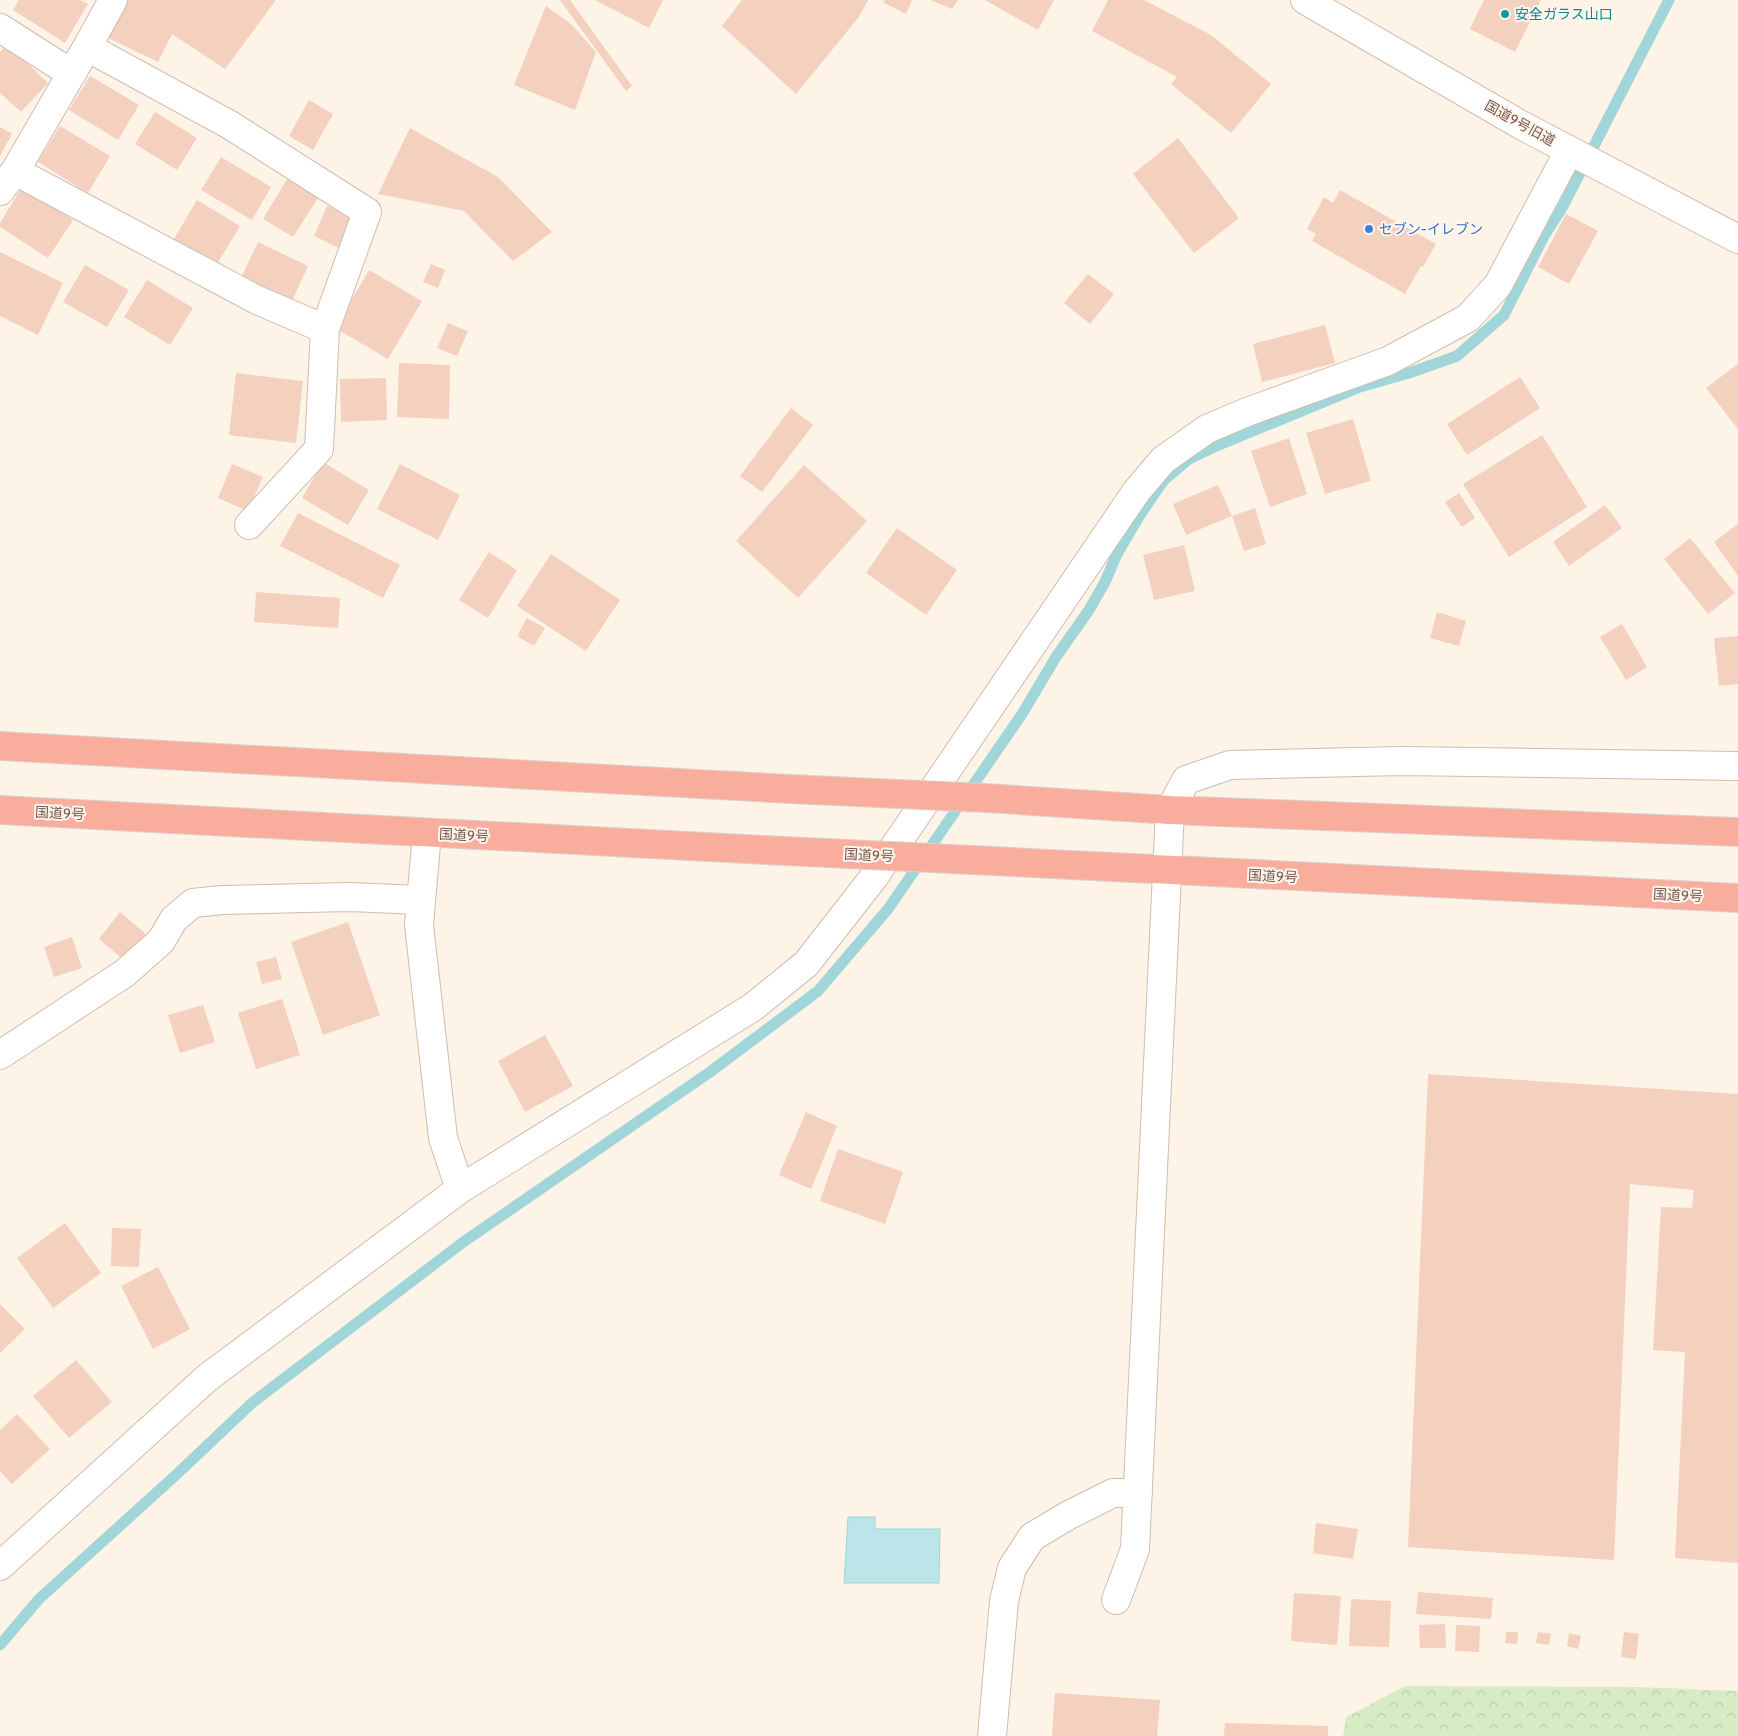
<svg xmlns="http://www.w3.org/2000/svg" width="1738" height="1736" font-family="Cabin,'Noto Sans JP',sans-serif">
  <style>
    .forest { fill: url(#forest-crowns) }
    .water { fill: #bbe5e8; stroke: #a0d5da }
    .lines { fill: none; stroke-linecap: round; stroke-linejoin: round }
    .stream { stroke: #a0d5da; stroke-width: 11 }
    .building { fill: #f4d0be }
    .minor-casing { stroke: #d2bcaf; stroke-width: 30 }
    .highway-casing { stroke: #dcd3d0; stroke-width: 30 }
    .minor { stroke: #fff; stroke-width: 28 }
    .highway { stroke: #f9ae9d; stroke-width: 28 }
    .highway-bridge-casing { stroke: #dcd3d0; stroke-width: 30; stroke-linecap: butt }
    .highway-bridge { stroke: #f9ae9d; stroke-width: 28 }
    .culture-dot { fill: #0f9aa8; stroke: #fff7ef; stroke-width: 2 }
    .shop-dot { fill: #3f7fe0; stroke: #fff7ef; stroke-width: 2 }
    .labels { text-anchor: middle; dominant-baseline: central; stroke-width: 4; stroke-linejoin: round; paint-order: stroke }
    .culture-label { font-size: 14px; fill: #0d838f; stroke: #fff7ef; text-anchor: start }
    .street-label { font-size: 14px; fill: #78574a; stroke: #fff7ef }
    .shop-label { font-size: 14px; fill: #366cbe; stroke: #fff7ef; text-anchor: start }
  </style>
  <defs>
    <pattern id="forest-crowns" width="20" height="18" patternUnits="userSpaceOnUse" patternTransform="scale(1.25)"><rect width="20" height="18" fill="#d7ecc5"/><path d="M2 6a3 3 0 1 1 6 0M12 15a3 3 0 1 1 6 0" fill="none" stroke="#bcccab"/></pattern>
  </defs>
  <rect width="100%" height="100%" fill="#fdf3e7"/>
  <!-- forest -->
  <path class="forest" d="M1405,1686L1636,1687L1738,1691V1736H1343L1346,1717Z"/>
  <!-- water -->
  <path class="water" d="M848,1517H875V1529H940L939,1583H844Z"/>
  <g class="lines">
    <!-- stream -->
    <path class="stream" d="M0,1645L39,1599L177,1474L252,1403L462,1243L710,1072L818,991L888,909L1022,714L1056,657L1089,610L1105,582L1117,554L1140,515L1164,480L1189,459L1214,447L1360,387L1409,373L1457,356L1504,315L1544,236L1562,208L1669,0"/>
  </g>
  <!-- building -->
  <path class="building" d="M19,0H80L88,4L65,43L13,10Z
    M124,0H276L225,69L172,34L158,62L106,37Z
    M560,0H570L632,86L626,91Z
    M595,0H663L649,28Z
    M742,0H868L858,18L796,94L722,26Z
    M885,0H912L906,14L883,2Z
    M931,0H958L952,9Z
    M985,0H1054L1038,30Z
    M1108,0H1144L1211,35L1271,84L1231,133L1171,84L1177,77L1092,31Z
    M1484,0H1541L1515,52L1470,29Z
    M546,6L571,24L596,52L575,110L514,85Z
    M7,44L48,83L21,112L0,93V52Z
    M90,76L139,105L118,140L69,110Z
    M309,100L333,114L313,150L289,136Z
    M155,112L197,138L177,170L135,144Z
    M60,126L110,156L88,193L38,162Z
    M0,127L12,134L0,156Z
    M410,128L498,177L552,232L513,261L464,211L378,194Z
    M1178,138L1239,218L1194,253L1133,174Z
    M221,157L271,187L252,220L201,190Z
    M287,179L318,198L293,237L263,219Z
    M22,187L73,220L48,258L0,227V223Z
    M1340,190L1436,244L1423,267L1421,266L1405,294L1312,241L1316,234L1307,229L1324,197L1333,203Z
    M197,200L240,226L217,264L174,239Z
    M327,206L353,218L339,248L314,236Z
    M1566,214L1598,231L1569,284L1538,267Z
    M258,242L308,266L291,303L240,280Z
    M0,252L63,283L38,335L0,316Z
    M431,264L445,270L438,288L423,282Z
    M85,265L129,290L107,327L63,302Z
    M369,270L422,301L388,359L335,328Z
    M1088,274L1114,294L1090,324L1064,303Z
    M147,280L193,308L170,345L124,317Z
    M448,323L468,331L457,356L437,348Z
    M1325,325L1335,363L1262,382L1253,344Z
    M399,363L450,365L449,419L397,417Z
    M1738,364V429L1706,388Z
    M236,373L303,381L296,443L229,435Z
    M1520,377L1540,408L1467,455L1447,424Z
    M386,378L387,420L341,422L340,379Z
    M791,408L813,425L762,492L740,476Z
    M1353,419L1371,481L1325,494L1306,433Z
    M1542,435L1587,507L1509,557L1463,484Z
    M1289,438L1307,494L1270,507L1251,451Z
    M323,462L369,490L348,525L302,498Z
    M232,464L263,477L248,511L218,498Z
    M400,464L460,495L438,540L377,509Z
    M804,465L867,521L798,598L736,541Z
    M1218,485L1232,516L1186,535L1173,504Z
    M1459,493L1475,518L1462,527L1445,502Z
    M1605,505L1622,528L1569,566L1553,542Z
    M1255,508L1266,544L1244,551L1232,516Z
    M298,513L400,565L383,598L280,546Z
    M1738,524V576L1714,542Z
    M897,528L957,570L926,615L866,573Z
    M1690,538L1735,593L1708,614L1664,559Z
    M1184,545L1195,591L1154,600L1143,555Z
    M489,552L517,570L488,618L459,600Z
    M551,554L620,600L586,651L517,606Z
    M256,592L340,598L338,628L254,622Z
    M1437,612L1466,621L1459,646L1430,638Z
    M527,618L545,628L534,646L517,636Z
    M1622,624L1647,667L1626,680L1600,637Z
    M1738,636V684L1719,686L1714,638Z
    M120,912L146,934L125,961L99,939Z
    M348,922L380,1015L323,1035L291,942Z
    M72,937L82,968L54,977L44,947Z
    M276,957L282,979L262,984L256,962Z
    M282,999L300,1055L256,1069L238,1013Z
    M203,1005L215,1042L180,1053L168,1015Z
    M545,1035L573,1086L525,1112L498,1061Z
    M1428,1074L1738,1094V1563L1675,1558L1685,1352L1653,1350L1661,1207L1692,1208L1694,1190L1630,1184L1614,1560L1408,1547Z
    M806,1112L837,1126L811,1189L779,1175Z
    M838,1149L903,1172L885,1224L820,1201Z
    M65,1223L101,1273L53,1308L17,1258Z
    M112,1228L141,1229L139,1267L111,1266Z
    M158,1267L190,1329L153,1349L121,1286Z
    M0,1304L25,1329L0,1353Z
    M76,1360L112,1402L69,1438L33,1396Z
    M17,1414L50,1449L12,1484L0,1471V1430Z
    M1316,1523L1358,1529L1353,1559L1313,1553Z
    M1418,1592L1493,1598L1491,1619L1416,1614Z
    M1294,1593L1341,1596L1337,1645L1291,1641Z
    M1351,1599L1391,1601L1389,1647L1349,1646Z
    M1445,1624L1446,1648H1420L1419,1625Z
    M1456,1625L1480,1626L1479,1652L1455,1651Z
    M1506,1632H1518L1517,1644L1505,1643Z
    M1538,1632L1551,1634L1549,1645L1536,1643Z
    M1624,1632L1639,1634L1636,1659L1621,1657Z
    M1569,1633L1581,1636L1578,1649L1567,1646Z
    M1055,1693L1160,1700L1157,1736H1052Z
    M1225,1723L1328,1726V1736H1224Z"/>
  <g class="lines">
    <defs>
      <path id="minor" d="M113,0L87,47L230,125L367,212L325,329L319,449L249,525
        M1305,0L1521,125L1738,239
        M0,28L72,74
        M15,171L257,300L325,329
        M0,191L15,171L87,47
        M427,833L419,925L443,1138L460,1189
        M0,1055L125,973L161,941L174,919L193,903L222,900L349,897L421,900
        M0,1566L207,1378L460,1189L753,1007L806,964L874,877L1136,492L1163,460L1207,429L1247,412L1388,361L1468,318L1498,285L1569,151
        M1116,1600L1135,1549L1170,810L1186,780L1230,765L1401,761L1738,766
        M992,1736L1004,1601L1012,1568L1032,1537L1069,1515L1113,1493H1138"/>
      <path id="highway" d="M0,746L790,789
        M986,798L1170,810L1738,832
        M0,810L765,850
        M952,859L1738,898"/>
    </defs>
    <!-- minor casing -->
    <use href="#minor" class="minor-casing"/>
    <!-- highway casing -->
    <use href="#highway" class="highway-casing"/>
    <!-- minor -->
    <use href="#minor" class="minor"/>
    <!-- highway -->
    <use href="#highway" class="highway"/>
    <defs>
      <path id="highway-bridge" d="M790,789L986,798
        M765,850L952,859"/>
    </defs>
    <!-- highway-bridge casing -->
    <use href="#highway-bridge" class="highway-bridge-casing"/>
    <!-- highway-bridge -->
    <use href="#highway-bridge" class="highway-bridge"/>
  </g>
  <!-- markers -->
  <circle class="culture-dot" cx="1505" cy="14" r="5"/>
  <circle class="shop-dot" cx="1369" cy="229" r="5"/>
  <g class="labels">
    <!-- culture labels -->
    <g class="culture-label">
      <text x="1515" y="14">安全ガラス山口</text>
    </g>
    <!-- street labels -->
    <g class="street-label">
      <text transform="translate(1520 123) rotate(29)">国道9号旧道</text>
      <text transform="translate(60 813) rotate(3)">国道9号</text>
      <text transform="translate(464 835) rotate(3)">国道9号</text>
      <text transform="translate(869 855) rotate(3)">国道9号</text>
      <text transform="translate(1273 876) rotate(3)">国道9号</text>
      <text transform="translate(1678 895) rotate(3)">国道9号</text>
    </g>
    <!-- shop labels -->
    <g class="shop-label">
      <text x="1379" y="229">セブン-イレブン</text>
    </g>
  </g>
</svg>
